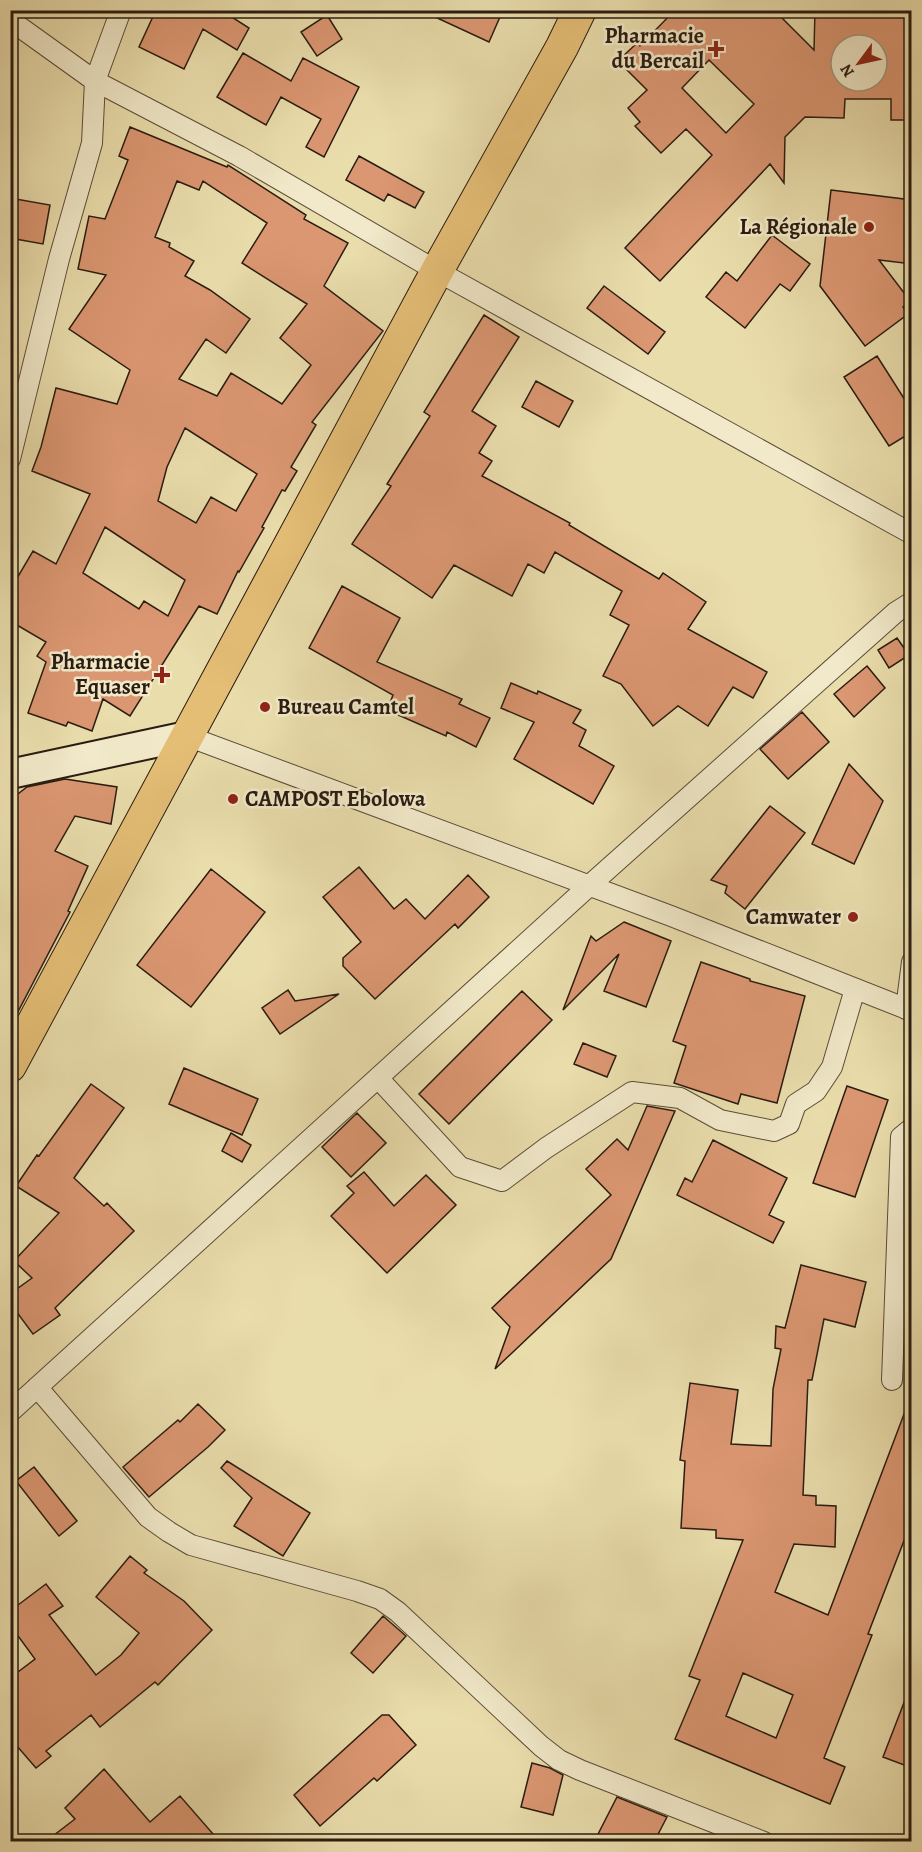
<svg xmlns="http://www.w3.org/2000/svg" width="922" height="1852" font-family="Alegreya,serif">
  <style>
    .building { fill: #db9772; stroke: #2a1c11; stroke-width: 1.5; fill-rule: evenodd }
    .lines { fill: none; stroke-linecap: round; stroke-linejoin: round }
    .minor-casing { stroke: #5a4c38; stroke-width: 22 }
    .secondary-casing { stroke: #2a1c11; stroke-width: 32 }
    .primary-casing { stroke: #2a1c11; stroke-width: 34 }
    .minor { stroke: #f1e9c9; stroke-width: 20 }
    .secondary { stroke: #f1e9c9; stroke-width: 28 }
    .primary { stroke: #e5be76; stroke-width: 32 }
    .poi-dot { fill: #8f2418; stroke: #f1e9c9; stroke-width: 2 }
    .labels { text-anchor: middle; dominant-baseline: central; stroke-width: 5; stroke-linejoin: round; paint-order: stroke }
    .poi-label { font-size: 22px; font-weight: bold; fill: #2a1c11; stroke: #f1e9c9; text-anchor: end }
  </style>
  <rect width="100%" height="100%" fill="#eaddac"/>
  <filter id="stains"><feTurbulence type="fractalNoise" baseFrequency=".00333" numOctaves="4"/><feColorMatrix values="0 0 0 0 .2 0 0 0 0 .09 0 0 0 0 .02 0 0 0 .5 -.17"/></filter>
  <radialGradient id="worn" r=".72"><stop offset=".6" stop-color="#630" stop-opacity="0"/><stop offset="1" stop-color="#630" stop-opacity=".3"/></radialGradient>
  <!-- building -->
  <path class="building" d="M156,10H221L249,28L237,50L203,29L184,69L139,47Z
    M420,10H503L489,42Z
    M675,10H774L814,50L815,10H858V14H912V120H891V99H845L844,118L805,117L785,137L784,183L770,164L660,281L625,248L712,155L686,129L661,153L635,126L640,122L628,108L647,90L618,61L637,43L640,46ZM841,45H877V81H841ZM709,60L754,104L726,133L682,88Z
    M327,15L342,39L317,56L301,32Z
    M243,53L291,81L303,58L359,87L324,157L306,147L321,119L281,97L266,125L217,97Z
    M130,127L227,167L228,165L306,215L304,219L348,243L324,286L383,331L312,422L316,425L291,467L297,471L285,491L282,490L262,527L264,528L239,572L238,571L217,614L199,606L130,716L103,699L92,731L68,722L66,726L28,713L46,662L37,656L46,642L10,621V590L33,551L56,564L90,494L32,471L41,447L56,388L117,404L130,370L69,329L106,275L78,269L89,216L105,219L128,160L119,156ZM177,181L199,190L203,181L267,223L242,263L307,304L280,338L311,365L282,404L231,373L217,396L179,379L206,339L226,353L250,319L210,290L185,276L194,261L169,247L170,243L155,237ZM185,428L257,474L236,511L211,497L196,523L158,501L167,467ZM105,527L185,580L168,616L144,601L139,609L83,573Z
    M359,156L424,192L415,208L388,194L384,201L346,180Z
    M831,190L912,200V264L879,260L911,302L903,307L908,314L865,346L820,286Z
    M10,198L50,205L43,244L10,238Z
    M772,235L810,264L790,291L780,284L745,328L706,297L726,272L737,281Z
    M604,286L665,332L648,354L587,308Z
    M484,315L519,337L472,411L496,426L479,453L492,461L482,476L570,523L569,525L659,579L663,573L706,602L688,629L767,672L753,698L733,687L708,726L678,706L653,726L621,684L603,676L629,625L610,615L622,591L555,552L544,573L528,564L512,596L454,565L432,598L352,544L391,486L387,484L430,416L424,412Z
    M877,356L912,411V432L889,446L844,377Z
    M536,381L573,401L559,427L522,407Z
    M342,586L400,618L377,662L462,699L459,704L490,718L476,747L447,732L446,736L387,710L393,695L309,648Z
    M897,638L909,655L889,668L878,650Z
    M867,666L885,688L854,717L834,694Z
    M511,683L537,694L538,691L581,710L573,723L586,730L579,746L614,766L593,804L514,759L534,722L501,708Z
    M802,712L829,742L788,779L760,749Z
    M849,764L883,801L854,864L812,844Z
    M65,779L117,787L111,824L75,816L55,851L88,866L68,911L70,912L10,1027V800L27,787Z
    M770,806L805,833L745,909L725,893L727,886L711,880Z
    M359,867L394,909L406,899L425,919L468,875L489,897L458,928L455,924L375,999L343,966V958L361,942L323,897Z
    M211,869L265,912L191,1007L137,965Z
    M624,922L671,941L646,1007L604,991L619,954L563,1010L591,936L596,941Z
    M701,962L750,979V981L805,996L777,1103L741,1094L738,1104L674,1083L686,1046L673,1041Z
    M288,990L295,1001L339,994L280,1034L262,1008Z
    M522,991L552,1020L449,1124L419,1094Z
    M583,1043L616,1056L607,1077L574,1064Z
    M184,1068L258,1099L242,1135L169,1104Z
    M91,1084L124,1108L74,1178L104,1206L107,1203L134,1231L55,1308L60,1315L33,1334L10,1303V1294L32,1278L14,1261L59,1213L16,1186L37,1155L39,1156Z
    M847,1086L888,1100L855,1197L813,1183Z
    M647,1106L675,1111L611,1259L495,1369L510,1327L492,1308L611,1195L586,1169L617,1139L628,1150Z
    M357,1113L386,1143L351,1177L322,1147Z
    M231,1133L251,1145L242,1162L222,1151Z
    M713,1140L787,1178L769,1215L784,1222L773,1243L677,1195L685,1178L692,1182Z
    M364,1172L394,1206L426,1175L456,1205L387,1273L331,1216L354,1193L347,1186Z
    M801,1265L866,1282L855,1327L824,1319L812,1380H808L803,1495L816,1496V1505L836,1506L835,1547L794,1544L775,1592L828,1615L909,1401L912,1402V1520L868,1634L872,1635L824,1758L845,1767L830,1804L675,1739L700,1680L689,1676L743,1540L716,1538V1530L681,1528L685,1461L680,1460L690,1383L738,1390L731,1444L771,1446L773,1389L781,1349L775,1348L776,1326L785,1328ZM743,1673L793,1695L776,1738L726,1716Z
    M198,1404L225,1430L208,1447L149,1497L123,1467L178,1420L180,1422Z
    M227,1461L310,1513L283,1556L234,1526L252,1498L221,1468Z
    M34,1467L77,1521L59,1536L16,1481Z
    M130,1556L147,1570L144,1573L184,1601L212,1630L158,1685L155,1682L100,1727L91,1715L46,1751L51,1756L36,1768L10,1738V1678L35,1659L10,1625V1611L46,1584L63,1606L49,1615L96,1675L121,1655L139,1633L96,1597Z
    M383,1616L406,1636L373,1673L351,1653Z
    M910,1687H912V1768L883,1757Z
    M382,1715H389L416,1745L377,1781L374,1778L320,1826L294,1795Z
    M532,1763L550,1768L563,1775L553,1815L521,1807Z
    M104,1769L150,1822L180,1796L220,1842H45L75,1819L65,1808Z
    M617,1797L667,1817L654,1842H594Z"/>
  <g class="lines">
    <defs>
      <path id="minor" d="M10,20L95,81L239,156L437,271L912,534
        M10,459L59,259L92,143L95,81L121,10
        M187,736L671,916L912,1011
        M906,1009L912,962
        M378,1078L460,1167L502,1181L546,1148L632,1092L680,1098L720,1120L774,1131L789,1124L796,1104L816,1091L832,1067L855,989
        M892,1380L901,1137L912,1128
        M37,1387L148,1517L169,1532L191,1545L357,1591L380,1599L398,1612L541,1746L559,1760L580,1770L764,1842
        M10,1412L590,885L896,612L912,602"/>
      <path id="secondary" d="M10,774L187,736"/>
      <path id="primary" d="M10,1066L437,271L562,47L580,10"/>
    </defs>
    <!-- minor casing -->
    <use href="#minor" class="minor-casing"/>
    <!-- secondary casing -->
    <use href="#secondary" class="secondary-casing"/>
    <!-- primary casing -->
    <use href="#primary" class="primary-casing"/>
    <!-- minor -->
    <use href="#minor" class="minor"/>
    <!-- secondary -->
    <use href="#secondary" class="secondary"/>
    <!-- primary -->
    <use href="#primary" class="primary"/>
  </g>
  <!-- markers -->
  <g class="poi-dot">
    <path d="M713 40h6v6h6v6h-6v6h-6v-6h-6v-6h6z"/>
    <circle cx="869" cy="227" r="6"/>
    <path d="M159 666h6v6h6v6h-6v6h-6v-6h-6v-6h6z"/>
    <circle cx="265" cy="707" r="6"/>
    <circle cx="233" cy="799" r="6"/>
    <circle cx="853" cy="917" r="6"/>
  </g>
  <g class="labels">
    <!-- poi labels -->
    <g class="poi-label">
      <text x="704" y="36">Pharmacie<tspan x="704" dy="25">du Bercail</tspan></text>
      <text x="857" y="227">La Régionale</text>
      <text x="150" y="662">Pharmacie<tspan x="150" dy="25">Equaser</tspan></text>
      <text x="277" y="707" text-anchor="start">Bureau Camtel</text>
      <text x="245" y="799" text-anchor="start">CAMPOST Ebolowa</text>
      <text x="841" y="917">Camwater</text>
    </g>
  </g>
  <!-- margin -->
  <rect width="922" height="1852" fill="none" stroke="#eaddac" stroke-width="36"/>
  <rect x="12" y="12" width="898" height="1828" fill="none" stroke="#2a1c11" stroke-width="3"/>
  <rect x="18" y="18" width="886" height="1816" fill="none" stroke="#2a1c11" stroke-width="1.5"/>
  <!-- north arrow -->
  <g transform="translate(859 63) rotate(237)"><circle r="28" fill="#f1e9c9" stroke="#a1977f" stroke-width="1.5"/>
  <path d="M0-4.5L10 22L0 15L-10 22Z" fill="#8f2418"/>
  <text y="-9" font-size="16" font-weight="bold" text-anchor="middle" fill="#2a1c11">N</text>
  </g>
  <rect width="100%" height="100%" filter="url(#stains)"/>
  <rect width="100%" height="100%" fill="url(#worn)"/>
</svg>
